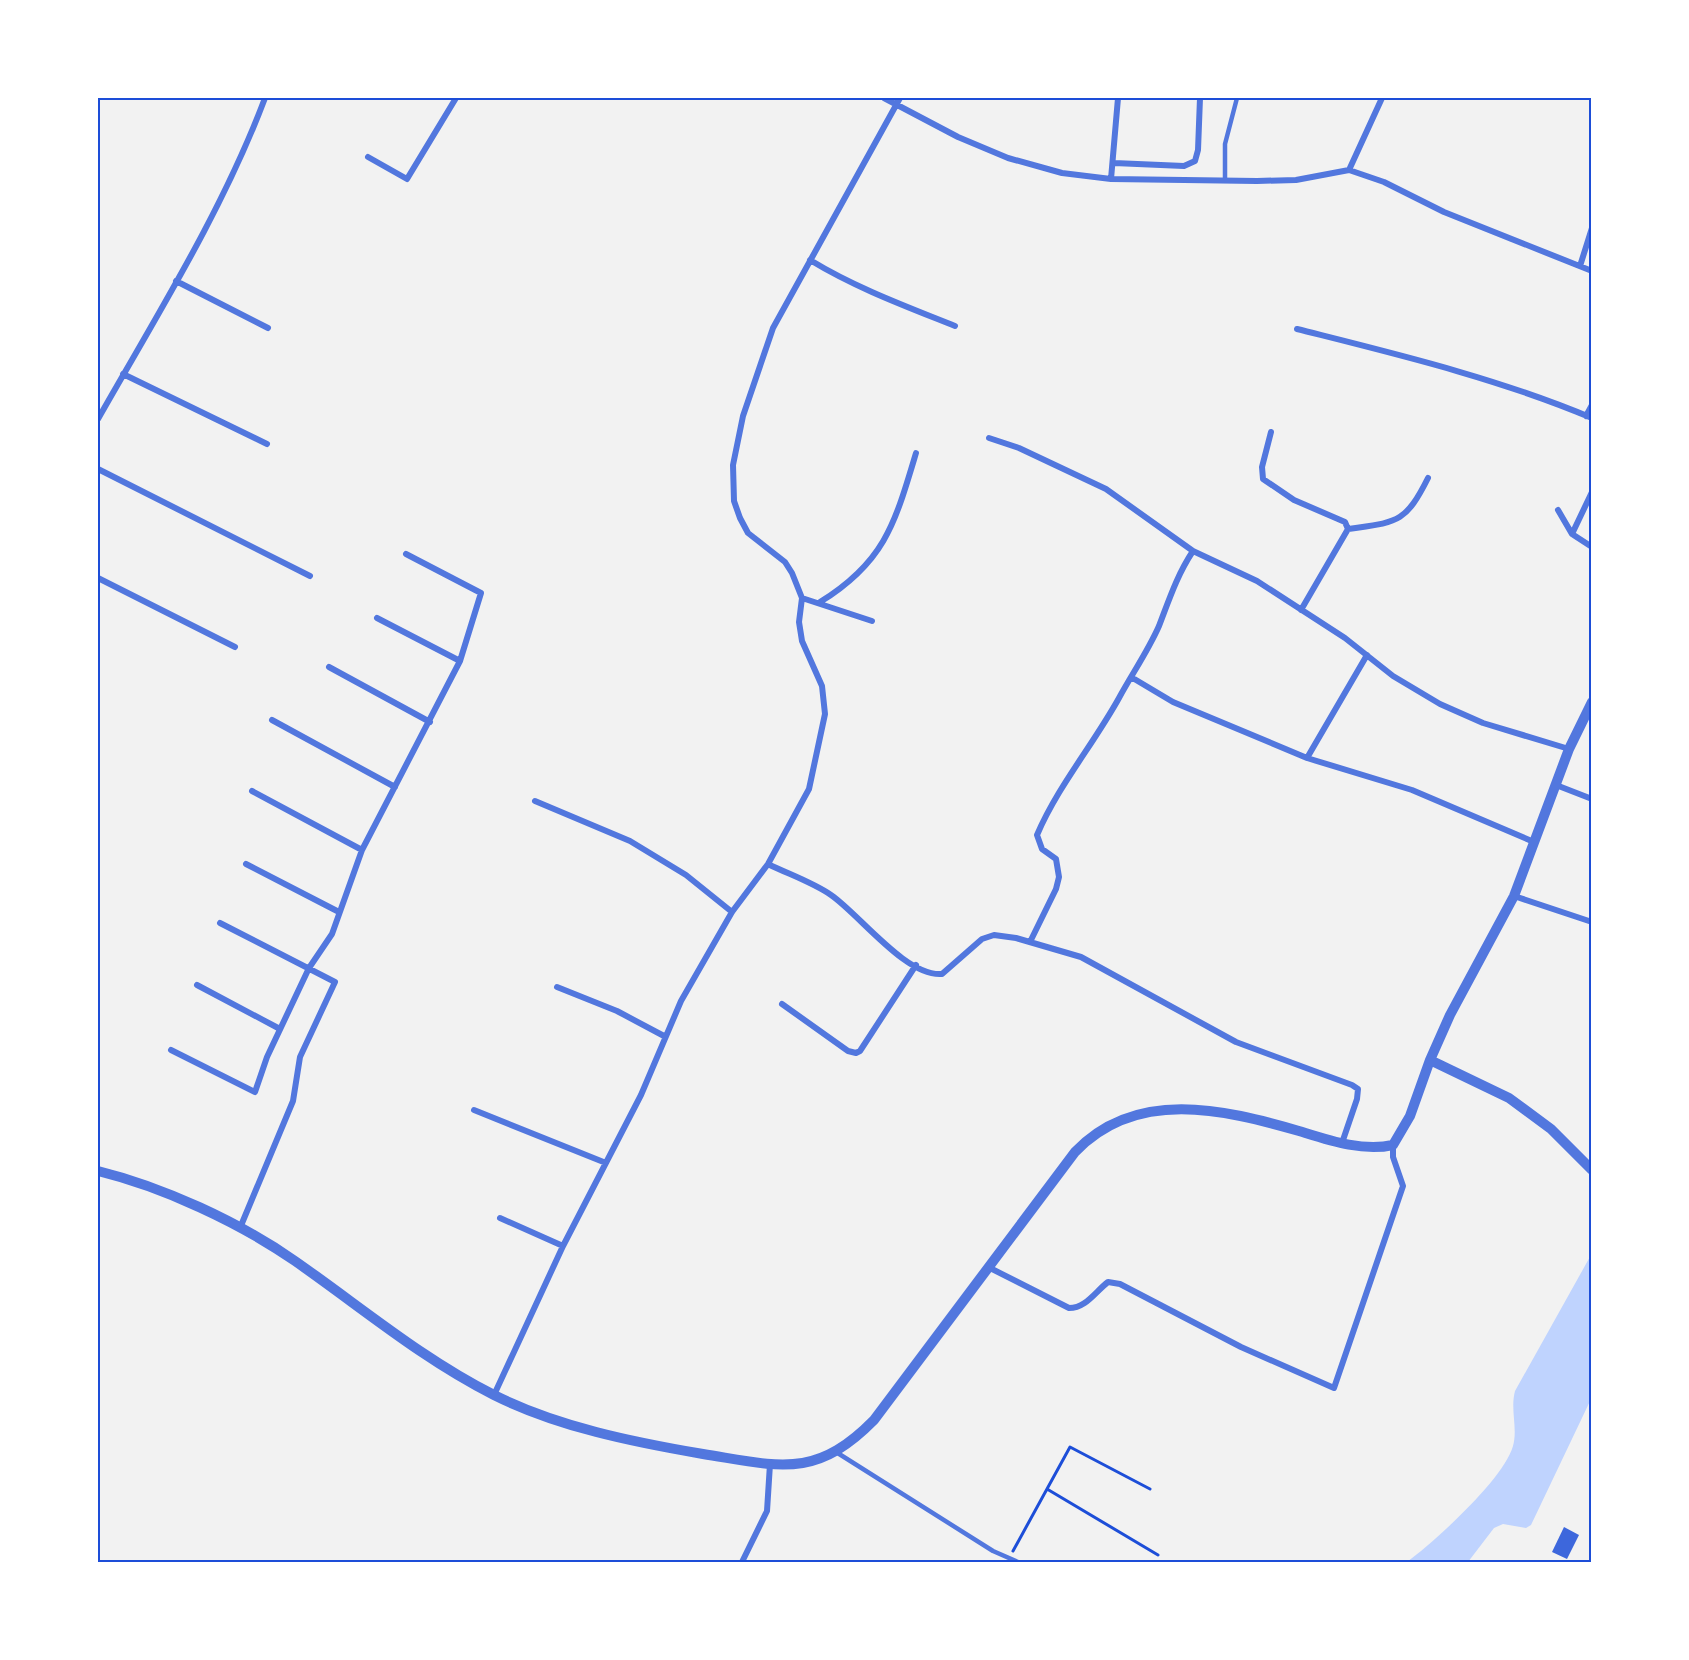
<svg xmlns="http://www.w3.org/2000/svg" width="1689" height="1660" font-family="Quicksand,sans-serif">
  <style>
    .water { fill: #bfd3fe }
    .building { fill: #3d67dc }
    .lines { fill: none; stroke-linecap: round; stroke-linejoin: round }
    .path { stroke: #1d4ed8; stroke-width: 3 }
    .service { stroke: #5277de; stroke-width: 4.5 }
    .minor { stroke: #5277de; stroke-width: 6 }
    .tertiary { stroke: #5277de; stroke-width: 10 }
    .neatline { fill: none; stroke: #1d4ed8; stroke-width: 2 }
  </style>
  <rect width="100%" height="100%" fill="#f2f2f2"/>
  <!-- water -->
  <path class="water" d="M1591,1255V1399L1531,1525L1526,1528L1503,1524L1494,1528L1468,1562H1407C1434,1542 1504,1479 1513,1446C1518,1428 1510,1410 1515,1391Z"/>
  <!-- building -->
  <path class="building" d="M1564,1527L1579,1535L1567,1559L1552,1552Z"/>
  <g class="lines">
    <!-- path -->
    <path class="path" d="M1047,1489L1158,1555
      M1013,1551L1070,1447L1150,1489"/>
    <!-- service -->
    <path class="service" d="M1225,180V144L1237,98
      M836,1452L993,1551L1018,1562"/>
    <!-- minor -->
    <path class="minor" d="M884,98L958,137L1008,158L1062,173L1111,179L1257,181L1296,180L1349,170L1384,182L1444,212L1592,271
      M368,157L407,179L456,98
      M1114,163L1184,166L1195,161L1198,150L1200,98
      M1349,170L1382,98
      M1111,179L1118,98
      M810,260C856,288 905,306 955,326
      M1580,266L1592,228
      M176,281L268,328
      M1297,329C1396,354 1497,378 1592,418
      M123,374L267,444
      M1586,416L1592,405
      M98,419C157,315 223,210 265,98
      M1271,432L1262,467L1263,479L1294,500L1345,522L1348,529L1301,610
      M989,438L1019,448L1106,489L1193,551L1257,581L1345,638L1393,676L1440,704L1483,723L1569,749
      M98,469L310,576
      M1558,510L1572,534L1592,547
      M1348,529C1397,522 1405,524 1428,478
      M1572,534L1592,492
      M98,578L235,647
      M802,598L872,621
      M820,602C885,562 895,523 916,453
      M377,618L460,661
      M329,667L430,722
      M1131,677L1173,702L1307,758L1367,655
      M272,720L395,787
      M1307,758L1412,790L1534,842
      M1556,785L1592,799
      M252,791L362,850
      M535,801L630,841L686,875L732,912
      M246,864L339,912
      M768,864C788,874 812,882 831,895C859,914 906,977 942,974L982,939L994,935L1016,938L1081,957L1236,1042L1352,1085L1358,1089L1357,1099L1342,1143
      M1514,896L1592,922
      M220,923L335,982L300,1057L293,1101L240,1228
      M1030,942L1056,889L1059,877L1056,859L1042,849L1037,835C1058,786 1093,745 1119,698C1132,674 1148,651 1159,626C1169,600 1177,575 1193,551
      M197,985L280,1029
      M557,987L617,1011L664,1036
      M782,1004L848,1051L856,1053L860,1051L916,965
      M171,1050L255,1092L267,1057L309,968L332,934L362,850L460,661L481,593L406,554
      M474,1110L606,1163
      M500,1218L563,1246
      M988,1267L1069,1308C1086,1308 1095,1292 1108,1282L1120,1284L1241,1347L1334,1388L1403,1186L1393,1157V1145
      M494,1395L563,1246L641,1095L681,1001L732,912L768,864L809,789L825,714L822,686L802,641L799,622L802,598L792,573L785,562L748,533L740,518L734,501L733,465L743,416L773,328L900,98
      M742,1562L767,1511L770,1464"/>
    <!-- tertiary -->
    <path class="tertiary" d="M1430,1060L1509,1098L1551,1129L1592,1170
      M98,1171C163,1187 239,1222 295,1261C361,1307 421,1358 494,1395C558,1427 633,1442 703,1454C779,1466 815,1480 874,1420L1075,1152C1136,1088 1223,1109 1299,1131C1328,1140 1362,1152 1393,1145L1410,1116L1430,1060L1450,1015L1514,896L1569,749L1592,702"/>
  </g>
  <!-- border -->
  <rect width="1689" height="1660" fill="none" stroke="#ffffff" stroke-width="198"/>
  <rect x="99" y="99" width="1491" height="1462" class="neatline"/>
</svg>
